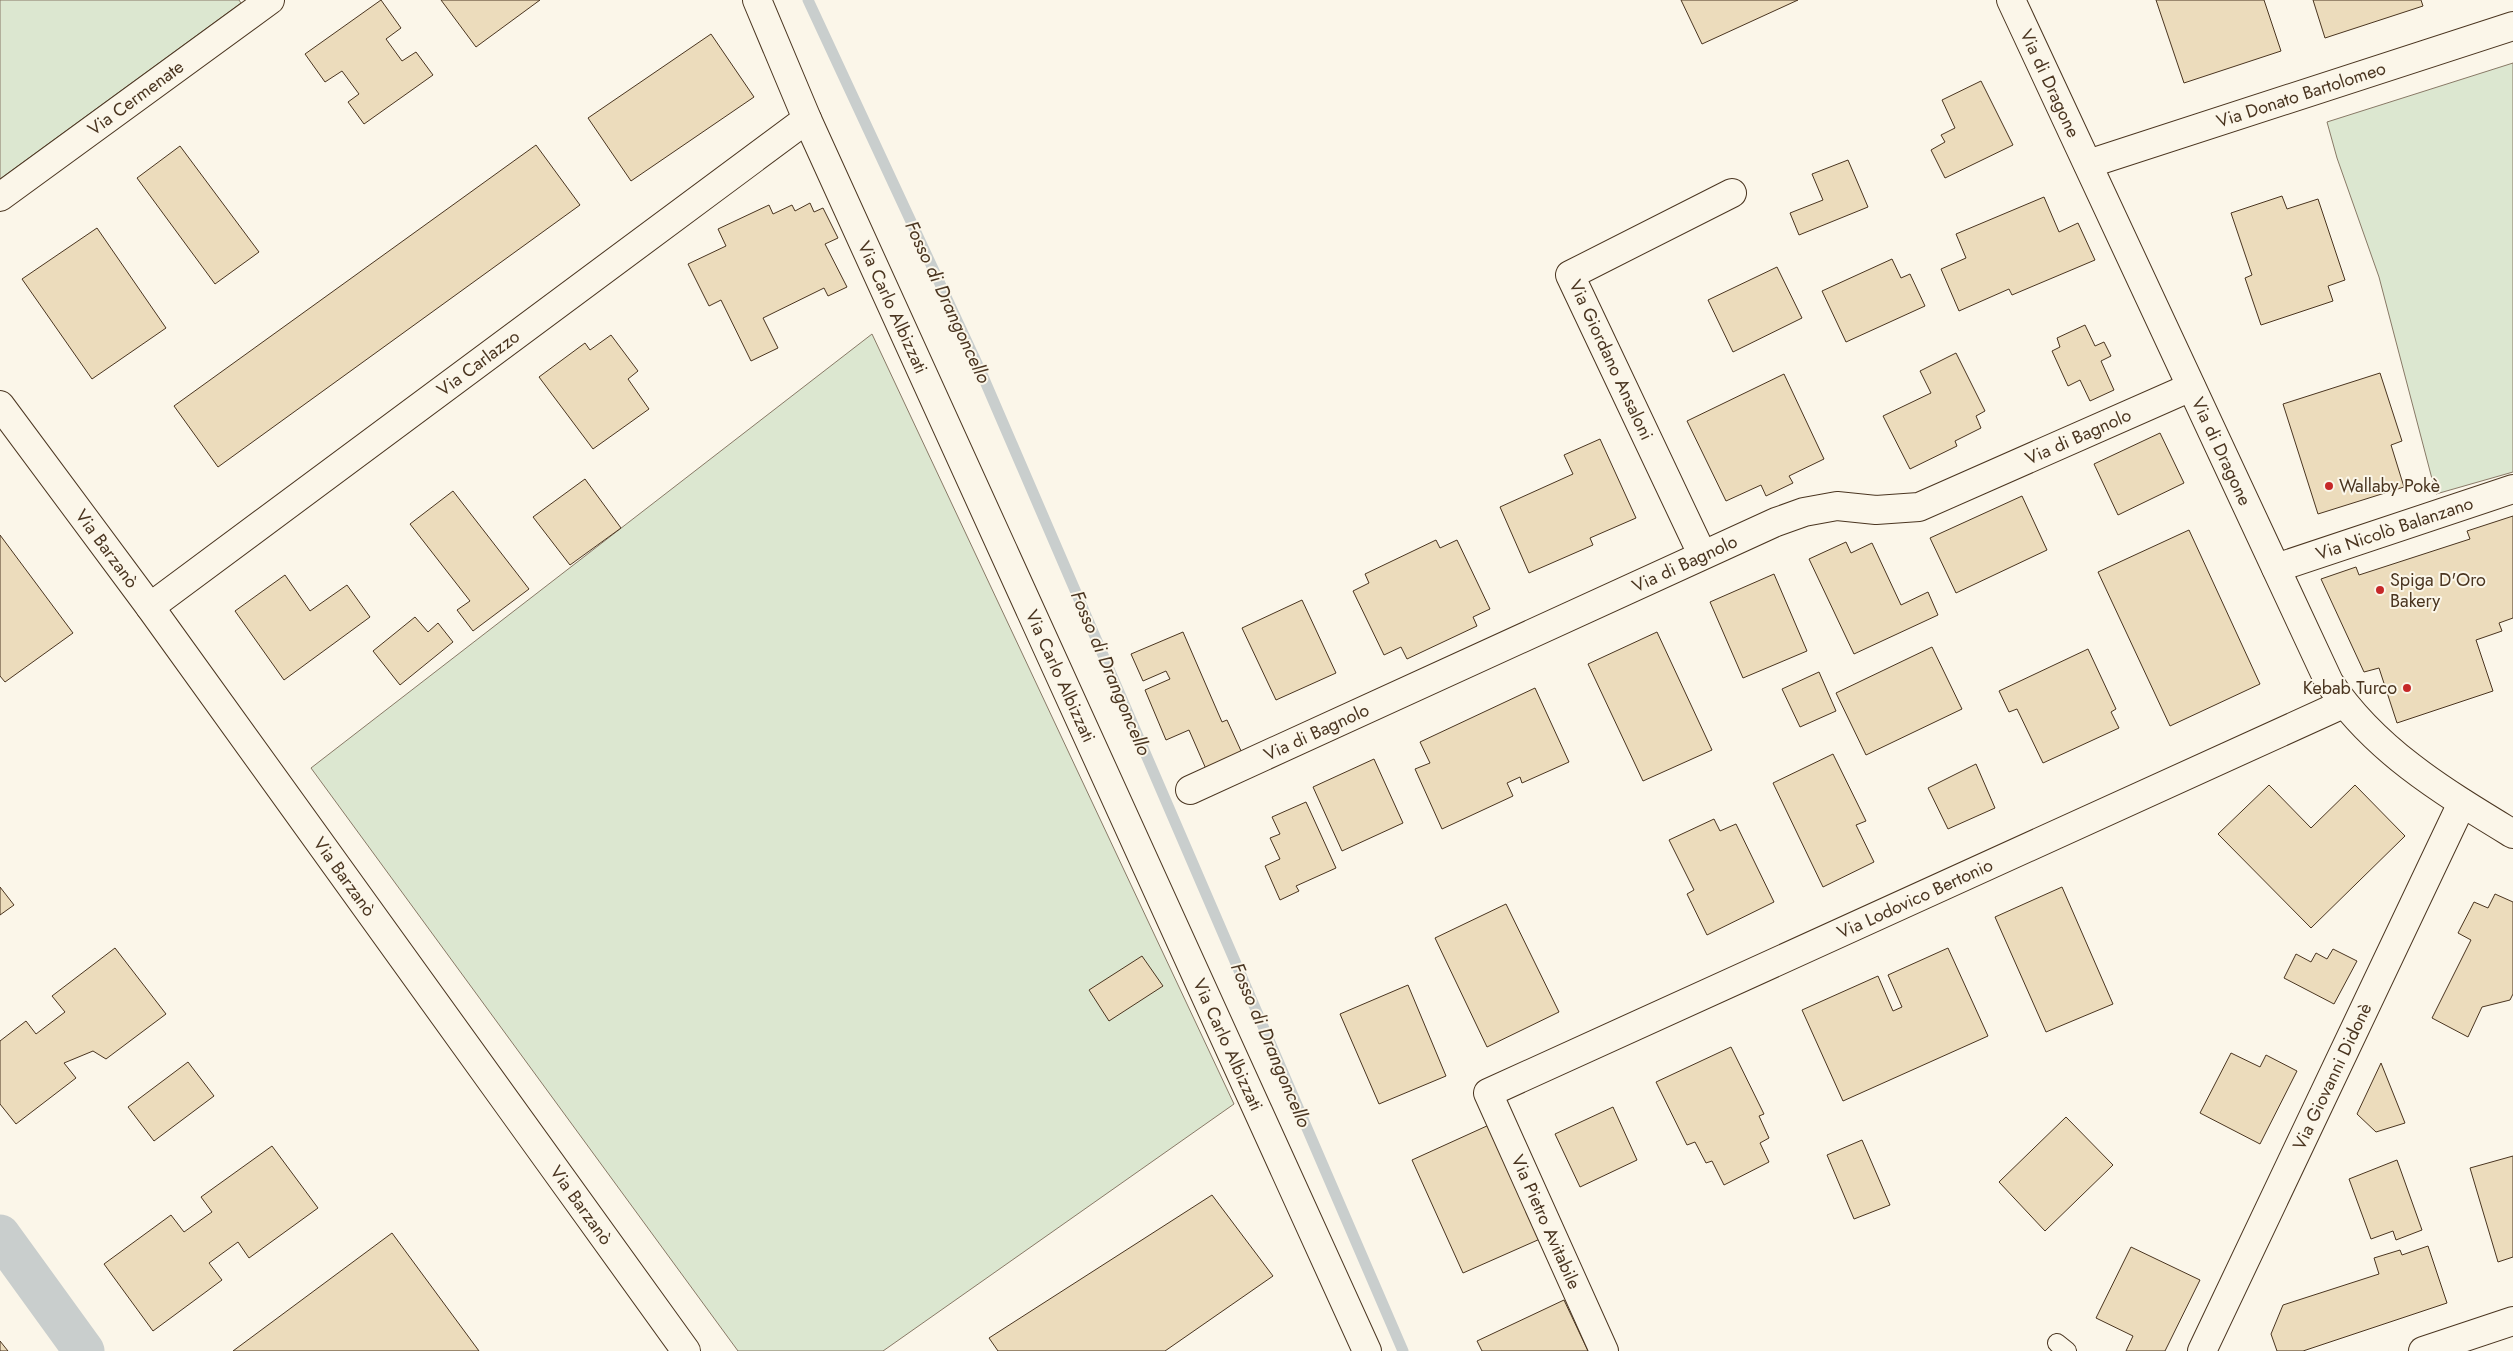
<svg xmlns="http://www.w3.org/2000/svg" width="2513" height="1351" font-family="Jost,sans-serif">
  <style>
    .green { fill: #dce7d0; stroke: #887966 }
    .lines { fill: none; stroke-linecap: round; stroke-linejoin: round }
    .stream { stroke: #c9cecd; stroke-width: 11 }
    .canal { stroke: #c9cecd; stroke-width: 41 }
    .building { fill: #ecdcbc; stroke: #4a3520 }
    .lane-casing { stroke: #4a3520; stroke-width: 20 }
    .street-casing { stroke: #4a3520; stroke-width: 30 }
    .lane { stroke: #fbf6e9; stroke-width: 18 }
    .street { stroke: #fbf6e9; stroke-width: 28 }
    .poi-dot { fill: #c62828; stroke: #fbf6e9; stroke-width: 2 }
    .labels { text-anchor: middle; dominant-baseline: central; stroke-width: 4; stroke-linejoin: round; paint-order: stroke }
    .street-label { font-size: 18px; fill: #4a3520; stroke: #fbf6e9 }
    .poi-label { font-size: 18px; fill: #4a3520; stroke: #fbf6e9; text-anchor: start }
    .water-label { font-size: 19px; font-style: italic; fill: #4a3520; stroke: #fbf6e9 }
  </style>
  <rect width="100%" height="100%" fill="#fbf6e9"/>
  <!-- green -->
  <path class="green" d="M0,0H239L241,3L0,179Z
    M2513,63V472L2436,494L2379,277L2337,158L2327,122Z
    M872,334L1234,1104L883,1351H738L311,768Z"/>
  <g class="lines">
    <!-- stream -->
    <path class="stream" d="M808,0L981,372L1403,1351"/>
    <!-- canal -->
    <path class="canal" d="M0,1235L84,1351"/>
  </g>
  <!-- building -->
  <path class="building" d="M381,0L401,28L386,39L402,61L416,52L433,75L364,124L348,102L359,94L342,71L325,82L305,54Z
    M441,0H540L476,47Z
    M1681,0H1798L1702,44Z
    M2156,0H2264L2281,51L2184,83Z
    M2313,0H2421L2423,6L2325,38Z
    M711,34L754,97L631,181L588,118Z
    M1981,81L2013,145L1945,178L1931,150L1945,142L1941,135L1955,128L1942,100Z
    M536,145L580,205L218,467L174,406Z
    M180,146L259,252L215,284L137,178Z
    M1848,160L1868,207L1799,235L1790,213L1823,200L1812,174Z
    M2282,196L2287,209L2318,199L2345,280L2328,286L2333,301L2261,325L2245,278L2252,275L2231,213Z
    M2044,197L2059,232L2078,223L2095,260L2012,295L2009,289L1959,311L1941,269L1966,258L1956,234Z
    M810,203L814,212L823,208L838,238L825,244L847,287L828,296L824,288L763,318L778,348L751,361L721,300L709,306L688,264L726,246L718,229L769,205L773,214L792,205L795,211Z
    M97,228L166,328L92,379L22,279Z
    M1892,259L1901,278L1910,274L1925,306L1846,342L1822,291Z
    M1777,267L1802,318L1733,352L1708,300Z
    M2085,325L2095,346L2104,342L2111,356L2101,361L2114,390L2090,401L2080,380L2068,386L2052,351L2060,347L2057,338Z
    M611,335L638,371L628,379L649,409L593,449L539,377L585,343L590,350Z
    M1956,353L1985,411L1976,416L1981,428L1955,441L1957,446L1910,469L1883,416L1931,393L1920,371Z
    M2380,373L2402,441L2391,445L2404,487L2318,514L2283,404Z
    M1784,374L1824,459L1789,476L1793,483L1766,496L1761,485L1726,501L1687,421Z
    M2160,433L2184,483L2118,515L2094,464Z
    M1600,439L1636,518L1590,538L1593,545L1529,573L1500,507L1573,474L1564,455Z
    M585,479L621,528L570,565L533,517Z
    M453,491L529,589L473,631L457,610L470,601L410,524Z
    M2022,496L2047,550L1956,593L1930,538Z
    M2513,516V618L2499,623L2502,631L2476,640L2493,691L2397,723L2379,668L2364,672L2321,579L2356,567L2359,575L2470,539L2467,531Z
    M2189,530L2260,684L2170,726L2098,572Z
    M0,535L73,633L5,682L0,676Z
    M1436,540L1440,548L1457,540L1490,609L1473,617L1477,626L1407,659L1401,647L1384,655L1353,591L1369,583L1365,574Z
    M1846,542L1851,553L1872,543L1901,605L1928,592L1938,615L1854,654L1809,559Z
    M1774,574L1807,651L1743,678L1710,602Z
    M285,575L310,611L347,585L370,617L284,680L235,611Z
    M1302,600L1336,673L1276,700L1242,628Z
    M415,617L428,632L438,623L453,642L400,685L373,651Z
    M1183,632L1222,722L1227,720L1242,753L1206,769L1189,730L1166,740L1145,690L1170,679L1166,671L1143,681L1131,654Z
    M1657,632L1712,750L1643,781L1588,664Z
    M1932,647L1962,709L1866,755L1836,693Z
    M2088,649L2116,709L2111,712L2119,728L2043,763L2017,709L2009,712L1999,691Z
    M1819,672L1836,711L1800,727L1782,689Z
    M1535,688L1569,762L1522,783L1520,777L1507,783L1513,796L1442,829L1415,769L1430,763L1420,742Z
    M1833,754L1866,821L1856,825L1874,862L1823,887L1773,783Z
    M1374,759L1403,823L1342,851L1313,787Z
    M1976,764L1995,808L1948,829L1928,788Z
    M2269,785L2311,828L2355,785L2405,836L2311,928L2218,834Z
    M1306,802L1336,868L1296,886L1299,891L1280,900L1265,866L1280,859L1270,838L1280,834L1272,817Z
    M1714,819L1720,831L1736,824L1774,902L1707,935L1687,894L1694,890L1669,840Z
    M0,887L14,905L0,915Z
    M2062,887L2113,1004L2046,1032L1995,917Z
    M2495,894L2513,902V994L2510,1000L2482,1007L2468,1037L2432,1018L2471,940L2458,933L2474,902L2488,908Z
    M1506,904L1559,1012L1487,1047L1435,938Z
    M115,948L166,1014L106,1059L93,1051L64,1063L76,1078L16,1124L0,1104V1041L26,1021L36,1034L65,1012L52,996Z
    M1948,948L1988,1036L1843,1101L1802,1010L1878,976L1893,1011L1902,1007L1888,975Z
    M2333,949L2357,961L2334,1004L2284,978L2296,954L2311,962L2316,953L2327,959Z
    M1142,956L1163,986L1109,1021L1089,990Z
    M1408,985L1446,1076L1379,1104L1340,1014Z
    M1731,1047L1764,1114L1759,1116L1769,1138L1760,1143L1769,1162L1724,1185L1712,1161L1706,1163L1695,1142L1687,1145L1656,1082Z
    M2231,1053L2260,1067L2266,1055L2297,1071L2260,1144L2200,1113Z
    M188,1062L214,1096L154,1141L128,1107Z
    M2381,1063L2405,1123L2376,1132L2357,1114Z
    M1613,1107L1637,1160L1580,1187L1555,1134Z
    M2066,1117L2113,1165L2045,1231L1999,1182Z
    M1489,1125L1540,1239L1463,1273L1412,1160Z
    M1862,1140L1890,1205L1854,1219L1827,1155Z
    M272,1146L318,1208L249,1258L238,1242L209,1263L222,1280L153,1331L104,1264L171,1215L184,1232L212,1212L201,1197Z
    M2513,1156V1257L2498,1262L2470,1168Z
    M2397,1160L2422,1230L2396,1240L2393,1231L2371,1239L2349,1179Z
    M1212,1195L1273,1276L1165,1351H998L989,1338Z
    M392,1233L479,1351H233Z
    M2428,1246L2447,1303L2303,1351H2277L2271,1334L2283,1305L2379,1274L2374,1258L2400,1250L2402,1255Z
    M2131,1247L2200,1280L2165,1351H2126L2133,1336L2096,1318Z
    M1564,1300L1588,1351H1482L1477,1341Z
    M0,1341L8,1351H0Z"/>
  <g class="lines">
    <defs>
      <path id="lane" d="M2057,1343L2067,1351"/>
      <g id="street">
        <path id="s1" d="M757,0L807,119L1367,1351"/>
        <path id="s2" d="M2011,0L2329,682C2375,751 2444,792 2513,834"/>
        <path id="s3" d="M2088,164L2513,26"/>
        <path id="s4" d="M0,197L270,0"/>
        <path id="s5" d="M0,405L150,607L686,1351"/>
        <path d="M1702,554L1570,275L1732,193"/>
        <path id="s6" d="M2276,568L2513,489"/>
        <path id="s7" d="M150,607L807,119"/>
        <path id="s8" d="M1190,790L1776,522L1804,512L1837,506L1876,510L1919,507L2191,387"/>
        <path id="s9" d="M1604,1351L1488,1093L2343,704"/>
        <path id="s10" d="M2202,1351L2462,803"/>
        <path d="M2423,1351L2513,1321"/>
      </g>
    </defs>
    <!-- lane casing -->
    <use href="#lane" class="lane-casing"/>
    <!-- street casing -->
    <use href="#street" class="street-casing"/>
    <!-- lane -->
    <use href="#lane" class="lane"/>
    <!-- street -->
    <use href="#street" class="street"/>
  </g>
  <!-- markers -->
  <g class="poi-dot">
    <circle cx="2329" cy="486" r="5"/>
    <circle cx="2380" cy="590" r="5"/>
    <circle cx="2407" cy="688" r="5"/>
  </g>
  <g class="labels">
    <!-- street labels -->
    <g class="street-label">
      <text stroke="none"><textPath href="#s2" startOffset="92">Via di Dragone</textPath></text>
      <text stroke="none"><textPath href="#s3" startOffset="224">Via Donato Bartolomeo</textPath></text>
      <text stroke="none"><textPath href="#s4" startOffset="168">Via Cermenate</textPath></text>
      <text stroke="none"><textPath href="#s1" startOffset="336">Via Carlo Albizzati</textPath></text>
      <text transform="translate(1611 360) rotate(65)">Via Giordano Ansaloni</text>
      <text stroke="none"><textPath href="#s7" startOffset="409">Via Carlazzo</textPath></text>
      <text stroke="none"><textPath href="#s8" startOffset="964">Via di Bagnolo</textPath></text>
      <text stroke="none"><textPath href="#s2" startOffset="498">Via di Dragone</textPath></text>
      <text stroke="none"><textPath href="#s6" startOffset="125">Via Nicolò Balanzano</textPath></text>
      <text stroke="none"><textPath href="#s5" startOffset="179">Via Barzanò</textPath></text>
      <text stroke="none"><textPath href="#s8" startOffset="544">Via di Bagnolo</textPath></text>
      <text stroke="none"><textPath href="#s1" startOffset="741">Via Carlo Albizzati</textPath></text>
      <text stroke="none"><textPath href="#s8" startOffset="139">Via di Bagnolo</textPath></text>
      <text stroke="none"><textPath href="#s5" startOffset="584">Via Barzanò</textPath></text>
      <text stroke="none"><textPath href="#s9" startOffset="752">Via Lodovico Bertonio</textPath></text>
      <text stroke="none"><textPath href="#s1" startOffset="1146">Via Carlo Albizzati</textPath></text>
      <text stroke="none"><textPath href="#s10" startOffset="304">Via Giovanni Didonè</textPath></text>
      <text stroke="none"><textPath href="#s5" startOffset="989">Via Barzanò</textPath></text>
      <text transform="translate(1546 1222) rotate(66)">Via Pietro Avitabile</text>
    </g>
    <!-- poi labels -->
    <g class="poi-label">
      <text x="2339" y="486">Wallaby Pokè</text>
      <text x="2390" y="580">Spiga D'Oro<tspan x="2390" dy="21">Bakery</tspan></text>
      <text x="2397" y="688" text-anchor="end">Kebab Turco</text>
    </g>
    <!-- water labels -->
    <g class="water-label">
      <text transform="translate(948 302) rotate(65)">Fosso di Drangoncello</text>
      <text transform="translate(1111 673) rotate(67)">Fosso di Drangoncello</text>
      <text transform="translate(1271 1045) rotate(67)">Fosso di Drangoncello</text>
    </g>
  </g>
</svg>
